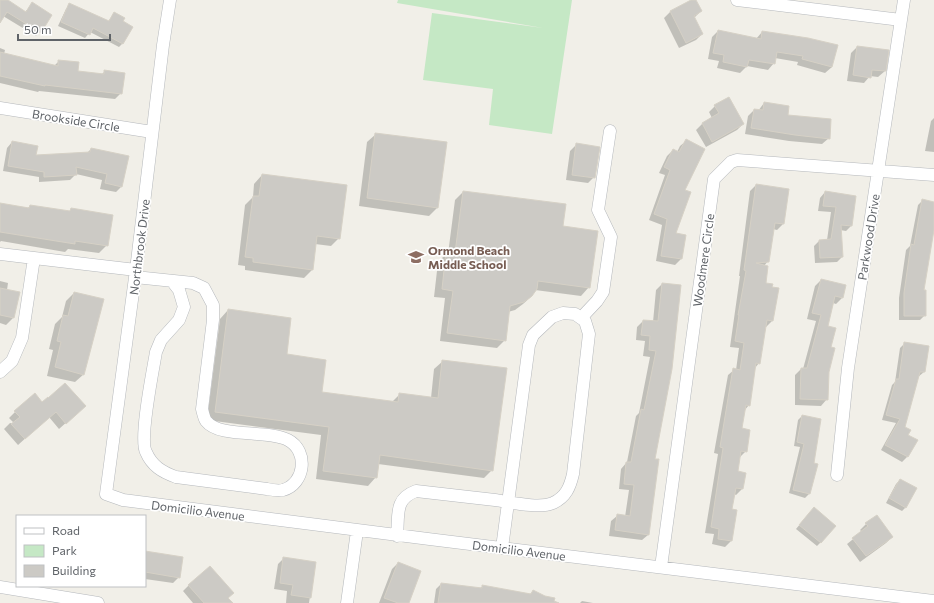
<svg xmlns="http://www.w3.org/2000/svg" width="934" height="603" font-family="Commissioner,sans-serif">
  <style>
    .green { fill: #c5e8c5 }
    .shadow { fill: #0003 }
    .building { fill: #cccac5; stroke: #d6d1c6 }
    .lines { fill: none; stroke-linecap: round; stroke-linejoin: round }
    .minor-casing { stroke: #b5b8bc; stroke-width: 13 }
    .minor { stroke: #fff; stroke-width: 12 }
    .labels { text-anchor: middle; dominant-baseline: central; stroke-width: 3.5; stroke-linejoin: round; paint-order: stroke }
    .street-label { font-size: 12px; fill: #5f6368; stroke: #fff }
    .education-label { font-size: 12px; font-weight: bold; fill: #785e54; stroke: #fff; text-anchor: start }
  </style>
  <rect width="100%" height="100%" fill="#f1efe8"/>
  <!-- green -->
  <path class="green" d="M398,0H572L552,134L489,125L493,89L423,80L432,13L543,28L397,3Z"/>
  <!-- shadow -->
  <path class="shadow" d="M0,0H6L25,12L32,4L51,15L36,36L3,16L0,21Z
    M694,0H695L701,11L694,18L702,34L696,40L679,48L664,18L670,12Z
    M70,5L108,22L114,13L121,22L123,43L119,47L90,32L85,38L58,26L66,9Z
    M718,31L756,39L762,32L832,67L825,73L797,65L798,62L775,58L774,63L768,70L747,66L740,73L717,68L719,61L708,59L712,37Z
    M857,47L888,51L885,71L878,77L870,76L864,83L847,81L851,53Z
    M0,48L5,50L4,54L54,66L59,61L77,72L102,74L105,71L121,93L115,99L39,91L38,92L0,83Z
    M764,103L787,116L829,138L822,144L789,141L745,134L748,116L754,110L758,111Z
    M715,106L743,124L737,130L706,147L696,130L702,124L712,118L709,112Z
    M934,118V152L925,151L931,121Z
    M376,134L437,208L429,216L359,206L367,142Z
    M686,141L684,190L675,234L685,236L681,259L675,265L656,261L662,225L649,220L665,175L659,173L667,156L673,150L677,152L680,146Z
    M12,142L35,156L87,153L91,149L121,187L116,192L100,189L102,180L76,174L70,180L39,182V177L3,171L7,148Z
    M576,145L594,177L588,183L566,180L570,151Z
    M262,175L339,238L331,246L315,244L312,270L304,278L245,270V266L238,265L245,205L253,197L254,184Z
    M756,185L783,224L777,230L773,229L768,261L764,266L765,284L772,321L766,327H765L759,363L755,368L749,405L744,411L741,429L746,451L739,458L737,472L745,474L742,489L736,495L734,494L731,510V541L725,547L712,544L714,534L705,533L718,454L714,453L728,375L734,370H736L739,348L730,347L740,276H739L750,191Z
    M463,192L562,227L589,287L581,296L535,290L532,296L523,304L515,310L508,312L505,340L497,348L440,341L445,298L434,297L438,262L447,253L448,254L455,200Z
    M825,192L851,226L846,231L840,230L842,257L837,262L815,263L814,246L819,241L827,240L831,212L818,211L820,198Z
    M923,200L934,203V227L923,291L925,315L920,320H899V298L906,250L910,246L918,205Z
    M0,204L28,208L30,206L68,212L71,210L107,245L99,253L68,249L65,252L1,241L0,242Z
    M821,280L842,298L836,304L833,303L827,327L829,348L827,399L821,406L795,405V375L801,369H803L816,321L807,319L815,286Z
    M0,281L8,283L7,290L13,318L6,325L0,323Z
    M662,284L654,459L648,535L642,540L609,536L611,521L617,516L625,517L629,490L619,489L621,469L627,462L636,416L639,413L650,357L643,356L645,341L636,340L637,327L643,321L653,322L656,290Z
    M74,293L84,374L75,382L47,376L53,350L49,349L55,324L62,317L66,301Z
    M228,310L286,355L321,393L392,402L400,394L431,398L434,369L443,361L492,470L484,478L378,464L376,477L368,486L316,479L321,435L207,420L220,319Z
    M905,343L924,372L918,377L904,427L906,435L916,441L907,457L902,462L881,450L896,423L882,420L892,385L895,382L900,348Z
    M42,403L78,412L59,429L49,417L18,445L4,429L10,423L15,424L9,418L15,412Z
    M802,416L809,494L805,498L789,493L800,447L794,446L798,420Z
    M900,480L906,507L902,511L886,503L896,484Z
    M810,512L821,542L817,546L796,529Z
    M866,524L892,537L886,543L860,562L847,544L862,532L860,530Z
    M145,552L179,577L173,583L145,579Z
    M284,558L315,563L309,603H286L287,591L274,589L278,564Z
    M398,563L408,603H379L392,569Z
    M441,584L479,589L483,586L530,594L533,591L553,603H434L436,589Z
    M189,585L231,603H193L183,591Z
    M582,601L593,603H580Z"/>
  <!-- building -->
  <path class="building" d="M0,0H8L26,12L32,2L52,15L41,33L7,12L0,23Z
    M691,0H696L702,11L694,16L703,34L686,43L670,11Z
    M69,3L109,21L114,12L125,18L123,21L133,27L123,44L93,28L90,35L61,22Z
    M718,30L761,39L762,31L808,38L838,45L832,67L802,59L803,56L777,52L775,64L749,60L747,67L723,62L724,55L713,53Z
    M857,46L889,50L886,71L872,70L871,78L853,75Z
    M0,52L58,66V60L79,62L78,71L104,74V70L125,73L122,94L45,85V86L0,76Z
    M729,97L744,124L712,142L702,123L719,113L714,105Z
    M764,102L789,106L788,115L831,119L830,139L795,135L751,128L754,109L763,110Z
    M375,133L447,142L438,208L367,198Z
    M686,139L705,149L685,190L691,192L676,233L686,235L682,259L661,256L667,219L654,214L670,170L664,167L673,149L679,152Z
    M12,141L38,146L36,155L90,152L91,148L129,156L122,187L105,183L107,174L76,167L77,175L44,177V172L8,166Z
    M576,143L600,147L595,178L572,175Z
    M262,174L347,185L340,239L317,236L313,270L253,262V258L245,257L253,196H259Z
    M756,184L789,189L784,224L775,223L769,262L756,263L768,266L766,283L773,284L772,287L779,288L773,321L767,320L760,364L756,363L750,406L746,405L742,428L750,430L747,452L741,451L738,471L746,473L743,489L736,488L732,509L737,510L732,541L718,539L719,529L711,527L723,448L720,447L733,368L740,370L744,343L735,341L739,315H738L746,271L744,270Z
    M463,191L566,204L563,226L598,231L590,288L538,281L537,289L532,296L524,302L510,306L506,341L447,333L453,291L442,289L446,252L455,253Z
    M825,191L856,196L852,226L841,225L843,257L820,258L819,240L831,239L836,207L823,206Z
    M922,199L934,202V230L924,290H926V316H904V293L911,244L914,245Z
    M0,203L29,208L30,205L70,211L71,208L113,215L108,246L75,241V244L0,232Z
    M821,279L846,285L843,298L835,296L828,326L836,328L831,347L835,348L829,372L828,400L800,399L801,368H807L821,315L812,313Z
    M662,283L681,285L672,369L655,459H659L649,535L615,530L617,514L630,516L634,485L624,484L626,462H631L641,409L644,410L656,351L649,350L650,336L641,335L643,320L658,321Z
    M0,288L20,292L14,318L0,315Z
    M74,292L104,299L84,375L55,367L61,342L57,341L63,315L68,316Z
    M228,309L291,318L287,354L326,360L322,392L398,402L399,393L438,398L442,360L507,368L493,471L380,455L377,478L323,471L329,427L215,412Z
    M904,342L929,346L925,372H920L905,427L911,430L908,435L918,440L908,457L885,445L900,419L886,415L896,379H899Z
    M65,383L86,406L66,424L56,412L25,439L11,424L20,417L14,411L35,393L42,402L48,397V398Z
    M802,415L821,419L814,463L818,464L810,494L793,490L804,444L797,442Z
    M900,479L917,488L906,508L889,498Z
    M814,507L836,526L821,543L799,525Z
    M877,515L893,537L866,556L852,538L868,526L865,523Z
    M145,551L183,557L180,578L145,572Z
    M283,557L316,562L311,598L291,595L293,585L280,583Z
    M398,562L421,571L409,603H398L384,598Z
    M210,566L234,593L228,598L233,603H204L188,585Z
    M441,583L482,588V585L531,594L533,590L545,596L555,598L554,601L559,603H438Z"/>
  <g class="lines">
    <defs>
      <path id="minor" d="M170,0L163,45L136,270L106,494L123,500C393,536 664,567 934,601
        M737,0L901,20
        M0,108L152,132
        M0,254L34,258L22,338L12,361L0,372
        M34,258L136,270
        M135,277L193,283L204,288L213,305V320L202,409C203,413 204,418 206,421C220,439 268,429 288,440C309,451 305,484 283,490C278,491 272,490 267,489L176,477C162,472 152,466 146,452C139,439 153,370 156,352L161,340L179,320L184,307L179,290L172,281
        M581,318L597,301L603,292L611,237L598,210L610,131
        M837,475L848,368L904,0
        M397,536C399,515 394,499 416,491C442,494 469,497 495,500C510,502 539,509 553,503C566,497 570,487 573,474L589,334L585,321L575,314L563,313L552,317L533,335L529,345L502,548
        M661,567L714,179L731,162L737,160L934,175
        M0,587L98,603
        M347,603L357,531"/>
    </defs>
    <!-- minor casing -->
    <use href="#minor" class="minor-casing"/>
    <!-- minor -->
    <use href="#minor" class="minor"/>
  </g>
  <!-- icons -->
  <defs>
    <symbol id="school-bare" viewBox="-9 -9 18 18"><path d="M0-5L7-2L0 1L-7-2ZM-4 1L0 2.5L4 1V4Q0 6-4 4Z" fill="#8d6e63" stroke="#fff" stroke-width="2.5" paint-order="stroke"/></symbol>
  </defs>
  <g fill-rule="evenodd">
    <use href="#school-bare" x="405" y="246" width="22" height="22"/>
  </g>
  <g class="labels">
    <!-- street labels -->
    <g class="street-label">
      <text transform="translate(76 120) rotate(9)">Brookside Circle</text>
      <text transform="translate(868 237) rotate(-81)">Parkwood Drive</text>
      <text transform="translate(139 247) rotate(-83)">Northbrook Drive</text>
      <text transform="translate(703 260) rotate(-82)">Woodmere Circle</text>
      <text transform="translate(198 510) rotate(7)">Domicilio Avenue</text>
      <text transform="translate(519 550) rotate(7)">Domicilio Avenue</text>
    </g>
    <!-- education labels -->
    <g class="education-label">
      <text x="428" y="250">Ormond Beach<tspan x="428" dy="14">Middle School</tspan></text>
    </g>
  </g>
  <!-- legend -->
  <rect x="16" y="515" width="130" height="72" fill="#ffffff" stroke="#bfc1c3"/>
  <rect x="24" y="528" width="20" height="6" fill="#ffffff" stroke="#bfc1c3"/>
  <text x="52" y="535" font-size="12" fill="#5f6368">Road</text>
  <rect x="24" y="545" width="20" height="12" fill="#c5e8c5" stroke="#bfc1c3"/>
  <text x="52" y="555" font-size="12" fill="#5f6368">Park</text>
  <rect x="24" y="565" width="20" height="12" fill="#cccac5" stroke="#bfc1c3"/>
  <text x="52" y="575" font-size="12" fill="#5f6368">Building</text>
  <!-- scale -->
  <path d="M18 34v6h92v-6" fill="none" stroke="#5f6368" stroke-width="2"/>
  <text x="24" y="34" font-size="12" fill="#5f6368" stroke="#ffffff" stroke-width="3" paint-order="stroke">50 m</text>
</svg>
